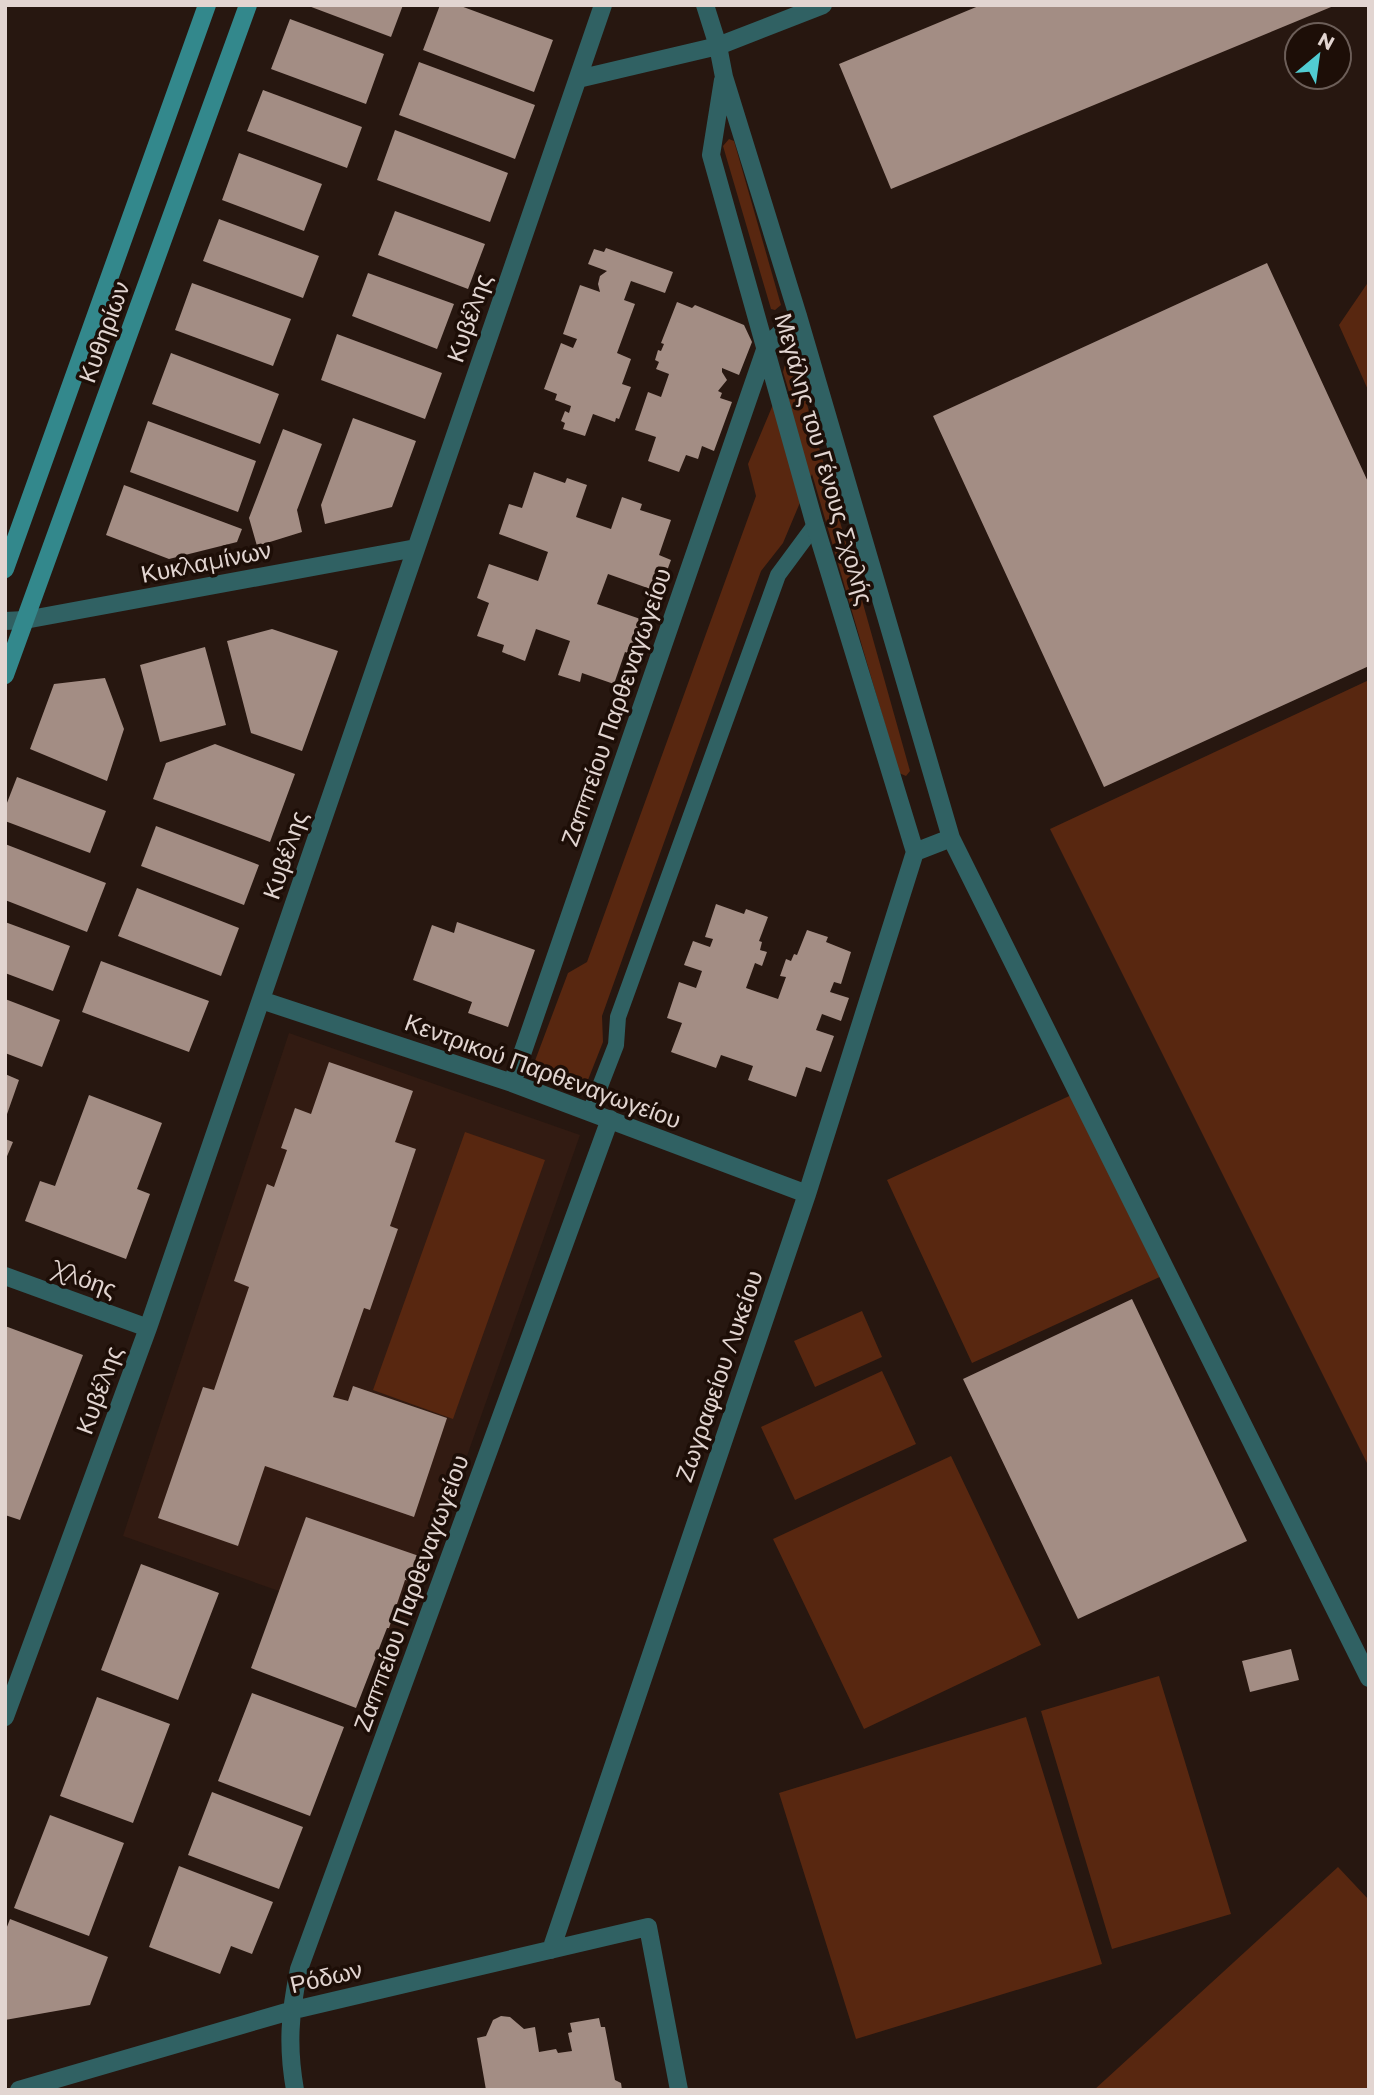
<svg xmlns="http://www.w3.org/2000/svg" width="1374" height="2095" font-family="Montserrat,sans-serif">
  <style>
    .built { fill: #321b12 }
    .green { fill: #582710 }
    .building { fill: #a38d84 }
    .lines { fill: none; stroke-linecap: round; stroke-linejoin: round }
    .lane { stroke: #306163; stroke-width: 16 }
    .street { stroke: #306163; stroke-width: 18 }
    .secondary { stroke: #33888c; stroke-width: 18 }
    .labels { text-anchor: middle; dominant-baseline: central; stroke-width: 7; stroke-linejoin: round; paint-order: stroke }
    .street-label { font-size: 24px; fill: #e2d5d1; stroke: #1d0e07 }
  </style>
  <rect width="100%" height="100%" fill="#271710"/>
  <!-- built -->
  <path class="built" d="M289,1033L580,1135L404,1635L123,1536Z"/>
  <!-- green -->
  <path class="green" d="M729,139L734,141L781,305L775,310L771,309L723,146Z
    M1369,281V392L1339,325Z
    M786,361L796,365L910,771L906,776L899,773L812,474L783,543L761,571L602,1016L603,1042L582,1095L530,1074L568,973L587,962L756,496L748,464L777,395L784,393L790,395L783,372Z
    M1369,680V1467L1050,829Z
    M1078,1092L1164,1275L972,1363L887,1180Z
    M465,1132L545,1160L453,1419L373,1390Z
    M862,1311L882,1357L815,1387L794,1341Z
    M882,1371L916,1444L795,1500L761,1427Z
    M951,1456L1041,1645L864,1729L773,1539Z
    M1159,1676L1231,1914L1112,1949L1041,1711Z
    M1026,1717L1102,1964L856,2039L779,1793Z
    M1338,1867L1369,1900V2090H1094Z"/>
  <!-- building -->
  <path class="building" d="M306,5H403L391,37Z
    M440,5H458L553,40L534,92L423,50Z
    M981,5H1336L891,189L839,64Z
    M290,19L384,54L366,104L271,69Z
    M419,62L535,105L515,159L399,115Z
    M263,90L362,127L347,168L247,131Z
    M395,130L508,173L490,222L377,180Z
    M239,153L322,184L304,231L222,200Z
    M395,211L485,244L468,289L378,255Z
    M219,219L319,256L303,298L203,261Z
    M606,248L673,272L665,293L631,281L624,300L635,304L617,353L631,359L622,384L631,387L619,419L616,418L615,422L593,414L585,436L563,429L565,423L561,421L565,411L569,413L571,406L555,400L557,394L544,389L561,343L573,348L577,339L563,334L580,285L600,292L598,284L600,276L607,271L588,264L594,249L604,252Z
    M1267,263L1369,484V666L1104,787L933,416Z
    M368,273L454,304L437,349L352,316Z
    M192,283L291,319L273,366L175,330Z
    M677,302L692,308L695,305L744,325L752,342L739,375L722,368V372L727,380L718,391L722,393L720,398L732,402L714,451L702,446L698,459L686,455L679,472L648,461L656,437L635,430L648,392L661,397L669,374L656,369L659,362L655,360L658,350L661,351L664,344L661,343Z
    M337,334L442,373L425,419L321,380Z
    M171,353L279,394L260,444L152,404Z
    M353,418L416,441L392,507L325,524L321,505Z
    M148,421L256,461L238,512L130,472Z
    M283,429L322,444L297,510L302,532L257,546L249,518Z
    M534,472L565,483L567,478L587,485L576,517L611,529L622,497L642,504L640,510L671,520L659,555L671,560L659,592L608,574L597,604L649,622L637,657L625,652L614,684L582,673L580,682L558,675L570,641L536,629L525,661L502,652L504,645L477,636L489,603L477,598L489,564L538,581L548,552L499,534L509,504L522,508Z
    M124,485L242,529L237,542L169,559L106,535Z
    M272,629L338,651L302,751L251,733L227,641Z
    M205,647L226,725L160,742L140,665Z
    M105,678L124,729L107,781L30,749L54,684Z
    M215,744L295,774L270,842L153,799L166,763Z
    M17,777L106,811L90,853L5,821V808Z
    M156,826L259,865L244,905L141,866Z
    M5,844L106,883L87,932L5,900Z
    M137,888L239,928L221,976L118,936Z
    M716,904L744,914L746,909L768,917L759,941L762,942L760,950L767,952L762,966L755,963L746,988L778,999L786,977L780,976L786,959L791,961L794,954L797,955L807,930L828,937L826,942L851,952L841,984L834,982L830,992L849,998L841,1021L822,1014L816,1030L834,1036L821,1072L806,1067L796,1097L748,1080L753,1066L721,1055L716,1068L671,1052L682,1023L667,1018L679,982L696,988L702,971L684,965L693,941L710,947L713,939L705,937Z
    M5,922L70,946L53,991L5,973Z
    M457,922L535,950L508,1027L468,1013L472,1002L413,980L432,925L454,933Z
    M101,961L209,1001L189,1052L82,1012Z
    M5,999L60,1020L42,1067L5,1053Z
    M329,1062L413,1091L395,1142L416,1149L390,1226L398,1229L370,1310L364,1308L333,1397L348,1401L353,1386L447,1418L414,1517L265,1466L238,1546L158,1518L203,1387L214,1390L249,1287L234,1281L267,1184L274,1187L287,1150L281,1148L295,1108L311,1114Z
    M5,1074L19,1080L6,1117H5Z
    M89,1095L162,1123L137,1189L150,1194L126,1259L25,1221L40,1181L55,1186Z
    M5,1139L13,1142L5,1161Z
    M1132,1299L1247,1541L1078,1619L963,1379Z
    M5,1326L83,1355L20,1520L5,1515Z
    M306,1517L419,1556L410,1581L405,1580L389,1628H387L356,1708L251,1668Z
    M141,1564L219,1593L178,1700L101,1670Z
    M1291,1649L1299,1680L1250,1692L1242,1661Z
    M252,1693L344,1727L310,1816L218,1781Z
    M97,1697L170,1724L133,1823L60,1796Z
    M212,1792L303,1827L279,1889L188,1855Z
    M50,1815L124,1843L89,1936L14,1908Z
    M179,1866L273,1902L252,1954L231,1946L220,1974L149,1947Z
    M10,1919L108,1957L90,2005L5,2020V1932Z
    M501,2016L510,2017L524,2029L535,2027L539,2052L556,2049L558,2053L572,2051L568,2033L572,2032L570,2023L599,2018L601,2027H605L615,2080L621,2083L622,2090H486L477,2038L486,2036L493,2020Z"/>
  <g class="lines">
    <!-- lane -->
    <path class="lane" d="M590,1112L616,1045L618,1017L778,575L815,525"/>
    <!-- street -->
    <path class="street" d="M705,5L718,46L724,77L798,316L951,838L1369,1678
      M578,79L718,46L823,5
      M723,80L711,155L815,525L915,852
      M5,621L25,620L416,548
      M261,1000L512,1083L807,1194
      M512,1083L766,347L798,316
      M5,1276L148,1328
      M5,1717L148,1328L603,5
      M551,1950L807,1194L915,852L951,838
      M19,2090L290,2011L648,1927L679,2090
      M295,2090C287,2045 290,2013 299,1969L610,1119"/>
    <!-- secondary -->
    <path class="secondary" d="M5,569L207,5
      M5,675L248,5"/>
  </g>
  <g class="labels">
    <!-- street labels -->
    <g class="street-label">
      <text transform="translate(469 318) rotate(-71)">Κυβέλης</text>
      <text transform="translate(104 332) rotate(-70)">Κυθηρίων</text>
      <text transform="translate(824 459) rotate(74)">Μεγάλης του Γένους Σχολής</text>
      <text transform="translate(206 562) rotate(-11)">Κυκλαμίνων</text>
      <text transform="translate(616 707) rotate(-71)">Ζαππείου Παρθεναγωγείου</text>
      <text transform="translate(285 855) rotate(-71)">Κυβέλης</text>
      <text transform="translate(543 1071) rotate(20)">Κεντρικού Παρθεναγωγείου</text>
      <text transform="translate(85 1279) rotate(20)">Χλόης</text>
      <text transform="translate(719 1376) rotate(-71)">Ζωγραφείου Λυκείου</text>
      <text transform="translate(99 1390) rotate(-70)">Κυβέλης</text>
      <text transform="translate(411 1593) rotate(-70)">Ζαππείου Παρθεναγωγείου</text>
      <text transform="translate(326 1977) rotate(-13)">Ρόδων</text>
    </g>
  </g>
  <!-- border -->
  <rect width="1374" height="2095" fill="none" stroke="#e2d5d1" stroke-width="14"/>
  <!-- north arrow -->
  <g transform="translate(1318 56) rotate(29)"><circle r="33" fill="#1d0e07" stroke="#6c5e58" stroke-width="2"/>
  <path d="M0-5L12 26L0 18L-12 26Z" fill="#51ccd2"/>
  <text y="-10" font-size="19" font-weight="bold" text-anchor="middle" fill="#e2d5d1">N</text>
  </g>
</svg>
